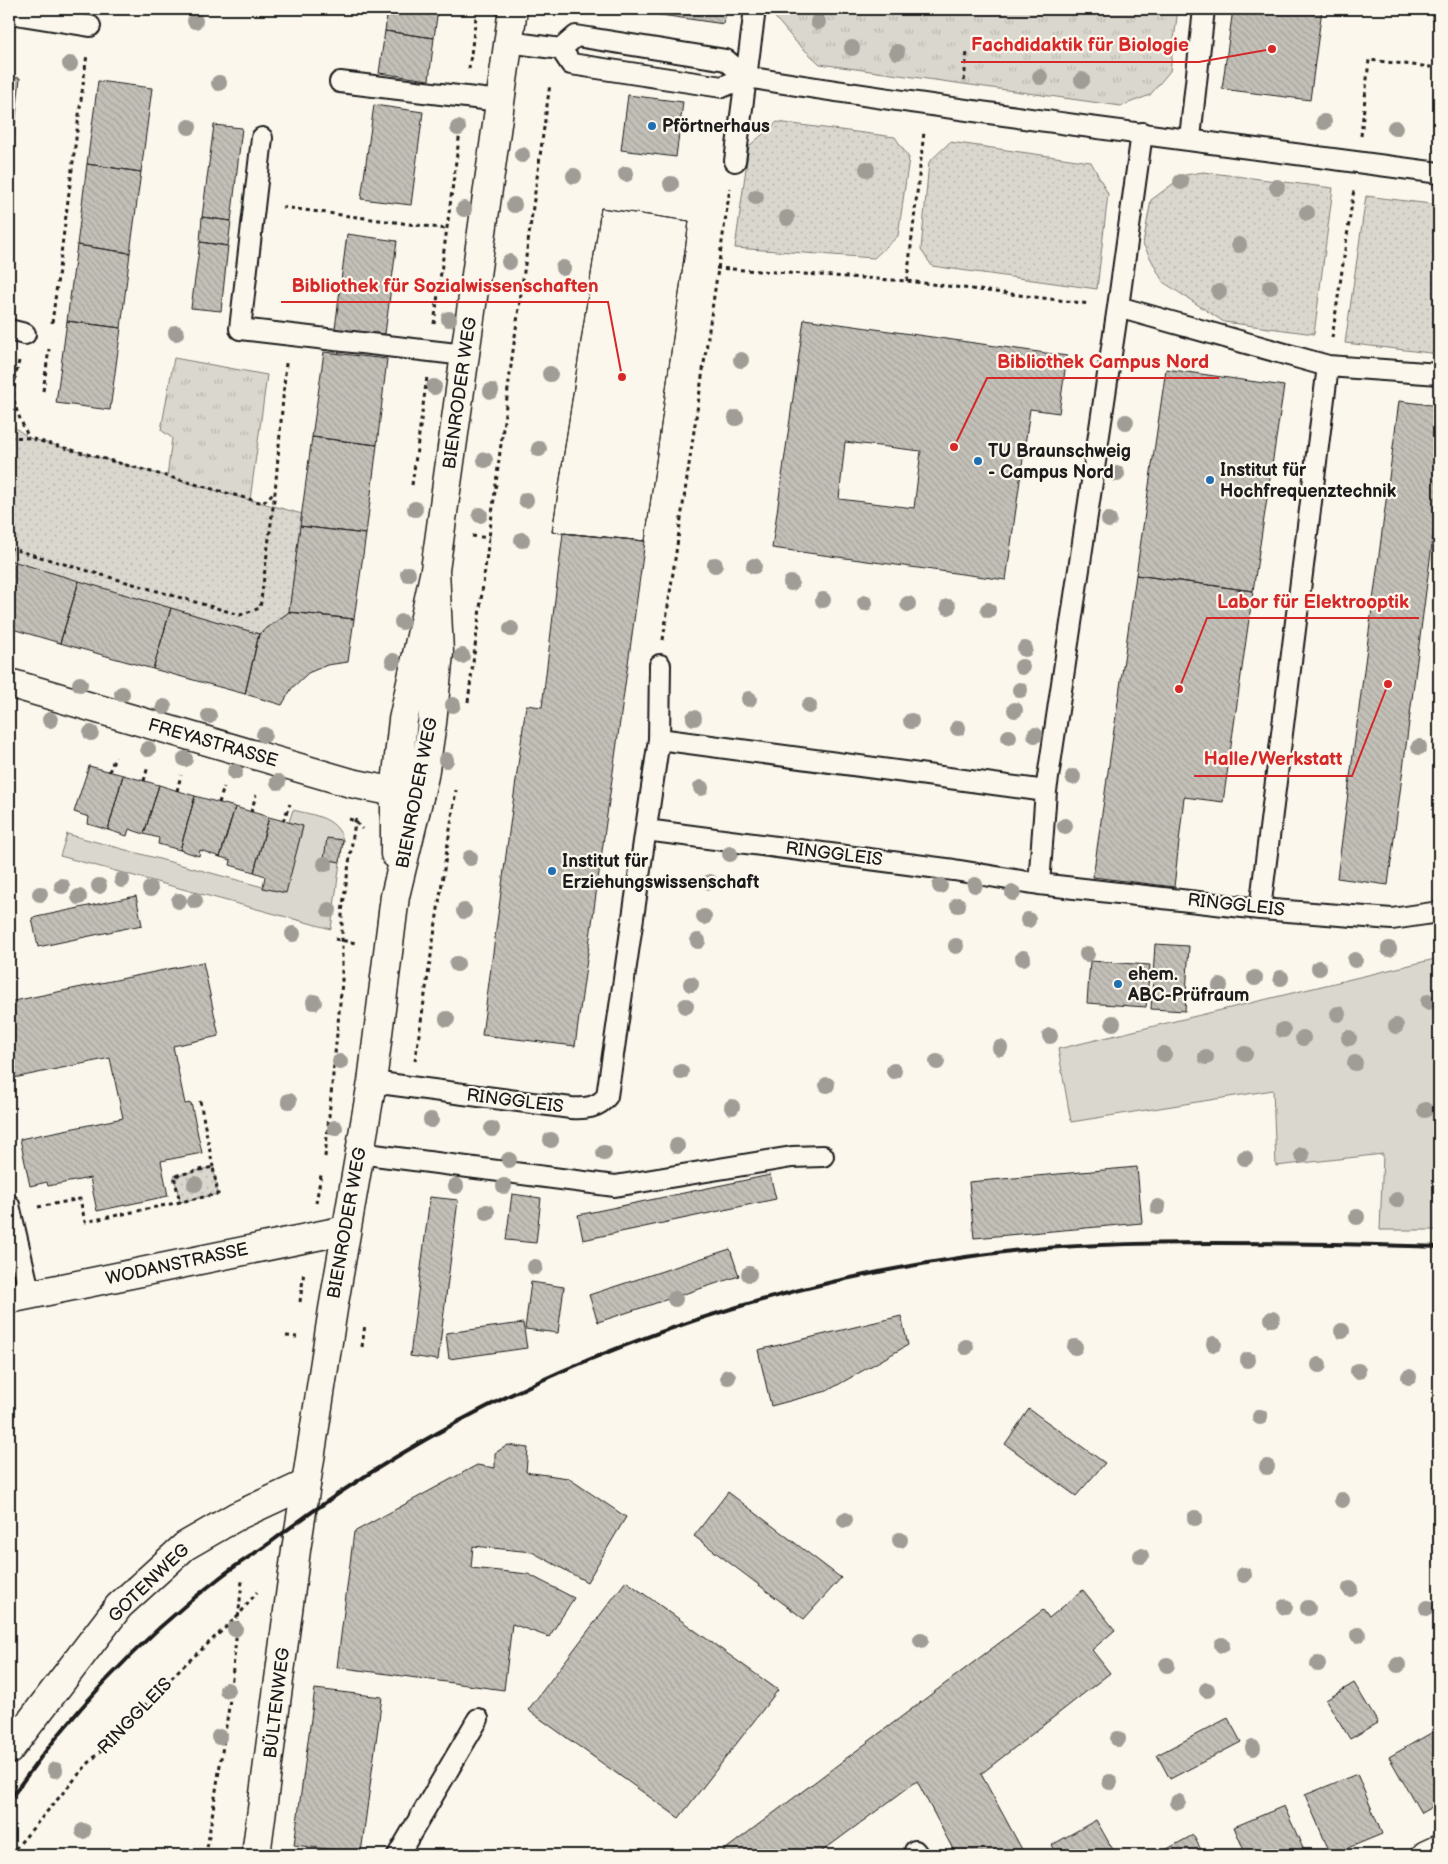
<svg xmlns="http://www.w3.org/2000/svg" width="1448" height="1864" font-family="'Balsamiq Sans',sans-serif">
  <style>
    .grass { fill: url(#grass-dots); stroke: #7b7a75 }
    .park { fill: url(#park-tufts); stroke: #7b7a75 }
    .garden { fill: #dad7ce; stroke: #7b7a75 }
    .building { fill: url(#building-back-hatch); stroke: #1c1c1c; fill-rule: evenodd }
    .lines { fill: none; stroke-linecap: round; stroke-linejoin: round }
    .lane-casing { stroke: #1c1c1c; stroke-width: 24 }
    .street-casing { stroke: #1c1c1c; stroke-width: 31 }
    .secondary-casing { stroke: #1c1c1c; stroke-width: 31 }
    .path { stroke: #1c1c1c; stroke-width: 3; stroke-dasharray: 4 4; stroke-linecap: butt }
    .lane { stroke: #fbf7ec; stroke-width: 20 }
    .street { stroke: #fbf7ec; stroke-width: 28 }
    .secondary { stroke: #fbf7ec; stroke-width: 28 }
    .rail { stroke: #1c1c1c; stroke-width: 4 }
    .tree { fill: #a09d97 }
    .poi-dot { fill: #1f6fb2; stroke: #fbf7ec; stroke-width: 2 }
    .labels { text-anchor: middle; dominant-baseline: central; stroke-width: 4.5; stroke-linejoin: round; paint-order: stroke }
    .poi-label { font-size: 18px; font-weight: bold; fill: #1c1c1c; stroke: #fbf7ec; text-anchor: start }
    .street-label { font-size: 18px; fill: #1c1c1c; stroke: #fbf7ec }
    .leader { fill: none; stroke: #d62828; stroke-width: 2 }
    .callout-dot { fill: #d62828; stroke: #fbf7ec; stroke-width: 2 }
    .callout-label { font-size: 19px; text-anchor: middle; font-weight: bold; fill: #d62828; stroke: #fbf7ec; stroke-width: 4.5; stroke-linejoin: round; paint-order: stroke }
  </style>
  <defs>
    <pattern id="grass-dots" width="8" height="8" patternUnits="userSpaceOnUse" patternTransform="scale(1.25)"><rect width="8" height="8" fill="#dad7ce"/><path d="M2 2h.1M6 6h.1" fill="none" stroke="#bab8b0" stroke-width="1.8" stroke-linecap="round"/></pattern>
    <pattern id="park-tufts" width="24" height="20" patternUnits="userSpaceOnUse" patternTransform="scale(1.25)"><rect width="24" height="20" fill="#dad7ce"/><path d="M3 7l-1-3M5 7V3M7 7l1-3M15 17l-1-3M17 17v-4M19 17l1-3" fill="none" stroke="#bab8b0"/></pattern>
    <pattern id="building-back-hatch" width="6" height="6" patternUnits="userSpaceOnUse" patternTransform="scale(1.25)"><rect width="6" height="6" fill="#c3c0b8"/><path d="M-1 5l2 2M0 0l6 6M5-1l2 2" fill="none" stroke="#a7a49e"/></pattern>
  </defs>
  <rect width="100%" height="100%" fill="#fbf7ec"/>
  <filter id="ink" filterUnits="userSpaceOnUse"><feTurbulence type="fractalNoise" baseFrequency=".02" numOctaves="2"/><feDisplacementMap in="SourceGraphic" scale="10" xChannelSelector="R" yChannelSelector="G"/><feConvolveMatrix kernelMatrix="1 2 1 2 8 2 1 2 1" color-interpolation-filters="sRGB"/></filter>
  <g filter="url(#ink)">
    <!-- grass -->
    <path class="grass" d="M777,122L895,137L909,158L898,236L874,258L735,248L749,146Z
      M950,142L1091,162L1108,194L1097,289L932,266L921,250L929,162Z
      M1203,172L1333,188L1314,334L1224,322L1163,282L1143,244L1151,200L1185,175Z
      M1366,196L1439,205V354L1345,343Z
      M9,423L29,438L302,514L289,612L259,634L9,561Z
      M213,1167L218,1194L180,1202L174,1176Z"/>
    <!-- park -->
    <path class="park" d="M774,9H1178L1170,71L1150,95L1121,106L820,64L795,41L773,15Z
      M174,358L267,375L250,500L167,477L172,438L161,430Z"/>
    <!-- garden -->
    <path class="garden" d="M293,810C313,815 337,817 343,840L331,929L60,856L67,834L285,893L303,827L289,822Z
      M1439,958V1230H1380L1383,1154L1276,1166L1273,1090L1071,1122L1058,1049Z"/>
    <!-- building -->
    <path class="building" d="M388,9H438L434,38L385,31Z
      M634,9H726L724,24L633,11Z
      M1233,9H1322L1310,100L1222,89Z
      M385,31L434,38L429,80L379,73Z
      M9,77L20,78L11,165H9Z
      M98,81L152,88L141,172L87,164Z
      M628,95L683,102L676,157L621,150Z
      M374,105L423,112L411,205L361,199Z
      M214,125L242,128L231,221L202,217Z
      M87,164L141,172L130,253L77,245Z
      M601,208L689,221L645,541L552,532Z
      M601,208L689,221L645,541L552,532Z
      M202,217L231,221L228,246L200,242Z
      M347,234L397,241L385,334L335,329Z
      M200,242L228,246L221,311L191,308Z
      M77,245L130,253L121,328L67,321Z
      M804,319L1067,356L1059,413L1030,409L1006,580L772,548ZM845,442L921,451L914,508L839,499Z
      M67,321L121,328L110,410L56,403Z
      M324,352L387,359L377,445L312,437Z
      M1166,369L1284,386L1253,591L1136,575Z
      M1399,401L1439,406V490L1388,885L1337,878Z
      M312,437L377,445L366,534L300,526Z
      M300,526L366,534L354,619L289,612Z
      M563,533L645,541L575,1046L482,1035L526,705L542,707Z
      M9,560L79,581L60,643L9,628Z
      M1136,575L1253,591L1223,802L1184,797L1174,887L1093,877Z
      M79,581L171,608L153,669L60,643Z
      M171,608L259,634L245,694L153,669Z
      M289,612L354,619L348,662L327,665L308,673L292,688L282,705L245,694L259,634Z
      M89,766L123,775L108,830L88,824L89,817L74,812Z
      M123,775L159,785L144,834L129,829L127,836L108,830Z
      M159,785L195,796L180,850L158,844L159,838L144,834Z
      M195,796L235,807L220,857L200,850L199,856L180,850Z
      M235,807L269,817L254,872L230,865L231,860L220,857Z
      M269,817L303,826L286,893L263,888L265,876L254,872Z
      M327,838L343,840L340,862L324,859Z
      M136,896L142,925L38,947L32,918Z
      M1155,944L1189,946L1185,1011L1151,1009Z
      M1090,961L1150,965L1146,1007L1087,1003Z
      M203,962L219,1036L173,1046L185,1104L191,1103L202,1153L161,1161L168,1196L97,1211L90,1178L48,1186L47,1182L30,1186L20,1139L123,1118L110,1058L9,1079V1002Z
      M1137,1167L1142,1223L974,1238L969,1182Z
      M770,1175L776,1199L583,1240L578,1215Z
      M512,1194L541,1198L536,1243L506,1240Z
      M430,1197L458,1200L438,1360L410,1356Z
      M730,1249L739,1276L598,1322L589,1295Z
      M531,1282L564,1287L558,1333L525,1329Z
      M901,1316L908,1345L827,1391L771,1406L758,1350Z
      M523,1323L527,1348L449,1359L446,1333Z
      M1029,1409L1105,1463L1076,1496L1005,1444Z
      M508,1445L528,1448L526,1472L568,1478L626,1517L587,1582L532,1552L473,1546L471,1568L528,1574L574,1598L549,1637L512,1624L504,1690L337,1667L354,1532L477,1465L495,1468V1453Z
      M728,1492L841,1578L804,1619L694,1536Z
      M626,1581L778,1690L679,1818L528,1710Z
      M1083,1590L1115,1630L1092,1650L1110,1673L981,1774L1025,1855H956L917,1781L817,1855H718L1043,1610L1049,1618Z
      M1354,1683L1378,1723L1350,1739L1326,1700Z
      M315,1689L382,1697L361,1853L294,1845Z
      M1228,1718L1241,1742L1170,1779L1157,1755Z
      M1438,1729L1439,1803L1421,1813L1389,1757Z
      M1357,1774L1382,1834L1331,1855L1305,1795Z
      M1284,1806L1306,1855H1246L1234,1827Z
      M1096,1820L1116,1855H1058L1052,1845Z
      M1193,1835L1204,1855H1156Z"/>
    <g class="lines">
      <defs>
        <path id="lane" d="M9,13L90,26
          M508,42L561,49L576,36L726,60L746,77
          M561,49L571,64L722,87L746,77C977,114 1208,142 1439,173
          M340,82L500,101
          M262,138L240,329L465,355
          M1190,138L1204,9
          M735,161L755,9
          M1118,307L1328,366L1439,374
          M9,330L25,334
          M659,739L1046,791
          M646,830L954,870L1039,884L1260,909L1392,919L1439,912
          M1039,884L1046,791L1118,307L1142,133
          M1260,909L1328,366
          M372,1082L571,1108C585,1109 598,1108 607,1096L659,739L660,665
          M359,1153L615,1186L792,1157L823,1156
          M9,1205L30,1295
          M915,1851L918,1855
          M398,1855L478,1719"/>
        <path id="street" d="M9,683L351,783L419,797
          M9,1299L346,1230
          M9,1750L119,1606L185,1546L237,1516L306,1484
          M1426,1855L1439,1849"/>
        <path id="secondary" d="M395,854V793L403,720L435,570L513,9
          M256,1855L296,1550L333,1309L372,1082L395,896L424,776L432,723L439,653L435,570"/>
      </defs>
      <!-- lane casing -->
      <use href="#lane" class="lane-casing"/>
      <!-- street casing -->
      <use href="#street" class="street-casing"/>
      <!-- secondary casing -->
      <use href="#secondary" class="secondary-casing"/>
      <!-- path -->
      <path class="path" d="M469,69L477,9
        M964,81L967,52
        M1361,136L1369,60L1439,68
        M282,207L447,229
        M716,268L907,281L1090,304
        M907,281L924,132
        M52,323L87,54
        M434,324L461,124
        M1332,338L1354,189
        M19,361C10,400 12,402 29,438
        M43,391L49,349
        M9,437L29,438L263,503L274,492
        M412,485L427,377
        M472,536L490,538
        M9,548L240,615L260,608L275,492L286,363
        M663,640L730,188
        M468,702L512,358L550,84
        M109,772L115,757
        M144,781L148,766
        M177,791L181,775
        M219,803L224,787
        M251,812L256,795
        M349,819L355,821L362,829
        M283,821L290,804
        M335,939L356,943
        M415,1061L456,790
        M200,1101L213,1167
        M325,1157L342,982V912L356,815
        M316,1203L321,1175
        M38,1207L80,1199L85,1222L180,1202L174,1176L213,1167L218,1194L180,1202
        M300,1302L304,1271
        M286,1336L297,1337
        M362,1347L365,1324
        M10,1855L85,1767L178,1671L238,1616L257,1592
        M206,1855L229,1707L242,1581"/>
      <!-- lane -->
      <use href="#lane" class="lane"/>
      <!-- street -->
      <use href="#street" class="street"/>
      <!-- secondary -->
      <use href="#secondary" class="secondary"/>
      <!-- rail -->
      <path class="rail" d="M9,1801C66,1718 138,1640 218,1579C235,1565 253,1555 271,1542C486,1378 744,1282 1012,1251C1079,1244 1146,1243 1214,1243C1289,1243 1364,1244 1439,1247"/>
    </g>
    <!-- trees -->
    <g class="tree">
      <circle cx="195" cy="21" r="8"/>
      <circle cx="818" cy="22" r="8"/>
      <circle cx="852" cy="48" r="8"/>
      <circle cx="897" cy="52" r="8"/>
      <circle cx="70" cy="64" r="8"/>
      <circle cx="1040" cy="77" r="8"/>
      <circle cx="1082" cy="80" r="8"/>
      <circle cx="219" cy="83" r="8"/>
      <circle cx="1324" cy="122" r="8"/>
      <circle cx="189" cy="127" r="8"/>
      <circle cx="458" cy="128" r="8"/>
      <circle cx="1395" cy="128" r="8"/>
      <circle cx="522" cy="155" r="8"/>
      <circle cx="867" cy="169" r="8"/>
      <circle cx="626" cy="174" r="8"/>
      <circle cx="574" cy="176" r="8"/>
      <circle cx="1181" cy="182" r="8"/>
      <circle cx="671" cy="184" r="8"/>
      <circle cx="1277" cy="187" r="8"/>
      <circle cx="756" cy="197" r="8"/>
      <circle cx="514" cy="205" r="8"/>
      <circle cx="464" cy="209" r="8"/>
      <circle cx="1307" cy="213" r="8"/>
      <circle cx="787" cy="218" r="8"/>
      <circle cx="1239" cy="245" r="8"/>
      <circle cx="509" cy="262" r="8"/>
      <circle cx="563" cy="268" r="8"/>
      <circle cx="1270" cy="287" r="8"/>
      <circle cx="1219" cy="292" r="8"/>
      <circle cx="449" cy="319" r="8"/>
      <circle cx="176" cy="333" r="8"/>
      <circle cx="741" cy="360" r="8"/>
      <circle cx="550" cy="374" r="8"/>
      <circle cx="434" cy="387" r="8"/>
      <circle cx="491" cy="391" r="8"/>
      <circle cx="736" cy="418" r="8"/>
      <circle cx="1126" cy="422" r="8"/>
      <circle cx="539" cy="449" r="8"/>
      <circle cx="485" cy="460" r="8"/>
      <circle cx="1117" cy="474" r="8"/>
      <circle cx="526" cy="500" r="8"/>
      <circle cx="415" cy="509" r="8"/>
      <circle cx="480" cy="515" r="8"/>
      <circle cx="1109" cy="520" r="8"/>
      <circle cx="522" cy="540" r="8"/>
      <circle cx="715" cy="565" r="8"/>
      <circle cx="754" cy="566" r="8"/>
      <circle cx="408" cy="574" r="8"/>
      <circle cx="791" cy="583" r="8"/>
      <circle cx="823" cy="600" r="8"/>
      <circle cx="865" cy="603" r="8"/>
      <circle cx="908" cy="604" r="8"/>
      <circle cx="948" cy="607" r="8"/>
      <circle cx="988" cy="610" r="8"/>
      <circle cx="402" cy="622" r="8"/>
      <circle cx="511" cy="629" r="8"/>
      <circle cx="1025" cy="649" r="8"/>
      <circle cx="462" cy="656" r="8"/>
      <circle cx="393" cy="661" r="8"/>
      <circle cx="1022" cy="667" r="8"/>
      <circle cx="80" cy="684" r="8"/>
      <circle cx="1020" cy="690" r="8"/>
      <circle cx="122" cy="694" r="8"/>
      <circle cx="749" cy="699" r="8"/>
      <circle cx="453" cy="705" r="8"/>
      <circle cx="809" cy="706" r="8"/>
      <circle cx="164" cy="707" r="8"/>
      <circle cx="1015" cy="710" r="8"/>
      <circle cx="209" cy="716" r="8"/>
      <circle cx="694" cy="718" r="8"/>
      <circle cx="50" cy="720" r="8"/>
      <circle cx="911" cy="721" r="8"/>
      <circle cx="958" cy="728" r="8"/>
      <circle cx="91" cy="733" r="8"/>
      <circle cx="264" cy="735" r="8"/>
      <circle cx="1035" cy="735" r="8"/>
      <circle cx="1009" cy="737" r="8"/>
      <circle cx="1419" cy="747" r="8"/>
      <circle cx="148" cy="749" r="8"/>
      <circle cx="185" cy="759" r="8"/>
      <circle cx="446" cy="760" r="8"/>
      <circle cx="235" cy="772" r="8"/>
      <circle cx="1073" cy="777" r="8"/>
      <circle cx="278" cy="782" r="8"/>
      <circle cx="701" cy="788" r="8"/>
      <circle cx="1065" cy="826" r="8"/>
      <circle cx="730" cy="854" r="8"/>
      <circle cx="470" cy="858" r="8"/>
      <circle cx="325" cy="864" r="8"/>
      <circle cx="122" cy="880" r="8"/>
      <circle cx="710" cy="882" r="8"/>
      <circle cx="975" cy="885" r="8"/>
      <circle cx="62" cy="886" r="8"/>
      <circle cx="99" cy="886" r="8"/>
      <circle cx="940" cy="886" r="8"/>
      <circle cx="150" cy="889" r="8"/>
      <circle cx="1013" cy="893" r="8"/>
      <circle cx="40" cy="894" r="8"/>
      <circle cx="79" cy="897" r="8"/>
      <circle cx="179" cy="901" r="8"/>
      <circle cx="195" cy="901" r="8"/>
      <circle cx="958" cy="905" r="8"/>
      <circle cx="329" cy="910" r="8"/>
      <circle cx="464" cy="911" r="8"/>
      <circle cx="704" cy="917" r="8"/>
      <circle cx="1028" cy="920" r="8"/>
      <circle cx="293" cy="934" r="8"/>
      <circle cx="698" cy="941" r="8"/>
      <circle cx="956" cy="946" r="8"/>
      <circle cx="1389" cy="949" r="8"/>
      <circle cx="1087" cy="954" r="8"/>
      <circle cx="1023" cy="958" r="8"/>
      <circle cx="1355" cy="960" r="8"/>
      <circle cx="457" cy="964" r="8"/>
      <circle cx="1319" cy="968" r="8"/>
      <circle cx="1255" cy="978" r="8"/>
      <circle cx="1281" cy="978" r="8"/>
      <circle cx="691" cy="984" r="8"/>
      <circle cx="1220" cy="986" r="8"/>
      <circle cx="314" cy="1002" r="8"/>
      <circle cx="1428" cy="1002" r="8"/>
      <circle cx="686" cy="1006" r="8"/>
      <circle cx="1338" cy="1014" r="8"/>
      <circle cx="447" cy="1019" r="8"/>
      <circle cx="1113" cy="1023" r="8"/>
      <circle cx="1396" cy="1026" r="8"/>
      <circle cx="1283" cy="1030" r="8"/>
      <circle cx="1050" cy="1036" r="8"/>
      <circle cx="1303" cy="1038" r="8"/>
      <circle cx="1349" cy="1038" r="8"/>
      <circle cx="1000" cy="1048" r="8"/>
      <circle cx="1164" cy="1054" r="8"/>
      <circle cx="1245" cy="1054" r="8"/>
      <circle cx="1206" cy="1057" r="8"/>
      <circle cx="340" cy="1062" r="8"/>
      <circle cx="937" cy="1062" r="8"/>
      <circle cx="1355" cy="1063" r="8"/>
      <circle cx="894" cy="1071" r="8"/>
      <circle cx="681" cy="1072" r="8"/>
      <circle cx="827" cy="1085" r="8"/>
      <circle cx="289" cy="1101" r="8"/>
      <circle cx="732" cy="1107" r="8"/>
      <circle cx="1425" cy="1110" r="8"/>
      <circle cx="431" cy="1120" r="8"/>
      <circle cx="335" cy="1128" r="8"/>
      <circle cx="492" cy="1129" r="8"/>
      <circle cx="551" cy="1140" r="8"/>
      <circle cx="677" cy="1146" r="8"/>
      <circle cx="604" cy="1153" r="8"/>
      <circle cx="1302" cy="1155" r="8"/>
      <circle cx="1245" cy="1158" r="8"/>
      <circle cx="509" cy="1160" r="8"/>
      <circle cx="195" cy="1184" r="8"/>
      <circle cx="456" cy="1186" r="8"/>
      <circle cx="504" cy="1186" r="8"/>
      <circle cx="1397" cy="1200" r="8"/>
      <circle cx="1158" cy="1207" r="8"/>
      <circle cx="487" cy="1212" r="8"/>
      <circle cx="1357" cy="1217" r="8"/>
      <circle cx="535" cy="1267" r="8"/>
      <circle cx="749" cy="1274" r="8"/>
      <circle cx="675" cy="1299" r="8"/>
      <circle cx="1272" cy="1319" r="8"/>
      <circle cx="1342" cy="1331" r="8"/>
      <circle cx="1214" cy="1344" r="8"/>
      <circle cx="966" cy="1347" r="8"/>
      <circle cx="1075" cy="1347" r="8"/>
      <circle cx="1248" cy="1360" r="8"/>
      <circle cx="1319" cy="1365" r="8"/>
      <circle cx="1358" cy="1371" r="8"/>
      <circle cx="728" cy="1377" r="8"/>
      <circle cx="1409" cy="1377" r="8"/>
      <circle cx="1260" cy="1417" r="8"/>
      <circle cx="1267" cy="1467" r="8"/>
      <circle cx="1342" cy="1500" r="8"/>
      <circle cx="1195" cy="1518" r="8"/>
      <circle cx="845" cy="1520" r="8"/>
      <circle cx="900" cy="1540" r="8"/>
      <circle cx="1141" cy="1556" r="8"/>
      <circle cx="1244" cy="1575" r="8"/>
      <circle cx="1350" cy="1589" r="8"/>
      <circle cx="1285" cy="1607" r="8"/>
      <circle cx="1308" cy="1608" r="8"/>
      <circle cx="1427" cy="1608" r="8"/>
      <circle cx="235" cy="1629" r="8"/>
      <circle cx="1358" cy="1635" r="8"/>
      <circle cx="921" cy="1640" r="8"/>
      <circle cx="1222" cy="1645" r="8"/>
      <circle cx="1318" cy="1664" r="8"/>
      <circle cx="1167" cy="1665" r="8"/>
      <circle cx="1398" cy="1665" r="8"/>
      <circle cx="227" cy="1690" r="8"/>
      <circle cx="1207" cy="1690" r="8"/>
      <circle cx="219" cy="1737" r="8"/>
      <circle cx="1118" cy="1739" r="8"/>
      <circle cx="1253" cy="1748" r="8"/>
      <circle cx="55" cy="1770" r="8"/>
      <circle cx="1110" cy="1782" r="8"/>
      <circle cx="1178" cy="1802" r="8"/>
      <circle cx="83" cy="1831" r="8"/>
    </g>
  </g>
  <!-- markers -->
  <g class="poi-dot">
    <circle cx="652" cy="126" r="5"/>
    <circle cx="978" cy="461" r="5"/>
    <circle cx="1210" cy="480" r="5"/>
    <circle cx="552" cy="871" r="5"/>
    <circle cx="1118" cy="984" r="5"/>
  </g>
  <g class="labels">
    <!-- poi labels -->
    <g class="poi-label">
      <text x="662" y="126">Pförtnerhaus</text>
      <text x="988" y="451">TU Braunschweig<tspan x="988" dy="21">- Campus Nord</tspan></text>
      <text x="1220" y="470">Institut für<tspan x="1220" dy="21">Hochfrequenztechnik</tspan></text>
      <text x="562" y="861">Institut für<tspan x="562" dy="21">Erziehungswissenschaft</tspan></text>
      <text x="1128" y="974">ehem.<tspan x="1128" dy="21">ABC-Prüfraum</tspan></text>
    </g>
    <!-- street labels -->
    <g class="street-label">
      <text transform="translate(460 393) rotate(-82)">BIENRODER WEG</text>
      <text transform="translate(213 743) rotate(16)">FREYASTRASSE</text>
      <text transform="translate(417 793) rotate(-79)">BIENRODER WEG</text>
      <text transform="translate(834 854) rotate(7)">RINGGLEIS</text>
      <text transform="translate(1236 905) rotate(6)">RINGGLEIS</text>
      <text transform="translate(515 1101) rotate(7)">RINGGLEIS</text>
      <text transform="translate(347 1223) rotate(-80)">BIENRODER WEG</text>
      <text transform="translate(177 1264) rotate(-12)">WODANSTRASSE</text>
      <text transform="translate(149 1583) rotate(-44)">GOTENWEG</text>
      <text transform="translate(277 1703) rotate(-83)">BÜLTENWEG</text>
      <text transform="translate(135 1716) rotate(-46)">RINGGLEIS</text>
    </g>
  </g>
  <!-- callouts -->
  <path class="leader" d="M1272 49L1199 62H961M622 377L608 302H281M954 447L987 378H1219M1179 689L1207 618H1419M1388 684L1352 776H1194"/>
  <g class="callout-dot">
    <circle cx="1272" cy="49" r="5"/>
    <circle cx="622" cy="377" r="5"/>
    <circle cx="954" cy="447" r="5"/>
    <circle cx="1179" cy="689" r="5"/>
    <circle cx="1388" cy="684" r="5"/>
  </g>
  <g class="callout-label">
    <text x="1080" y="51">Fachdidaktik für Biologie</text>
    <text x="445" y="292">Bibliothek für Sozialwissenschaften</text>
    <text x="1103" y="368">Bibliothek Campus Nord</text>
    <text x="1313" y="608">Labor für Elektrooptik</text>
    <text x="1273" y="765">Halle/Werkstatt</text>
  </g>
  <!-- margin -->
  <rect width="1448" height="1864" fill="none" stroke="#fbf7ec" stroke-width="30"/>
  <rect x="15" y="15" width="1418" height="1834" fill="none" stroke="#1c1c1c" stroke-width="2" filter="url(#ink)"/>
</svg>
